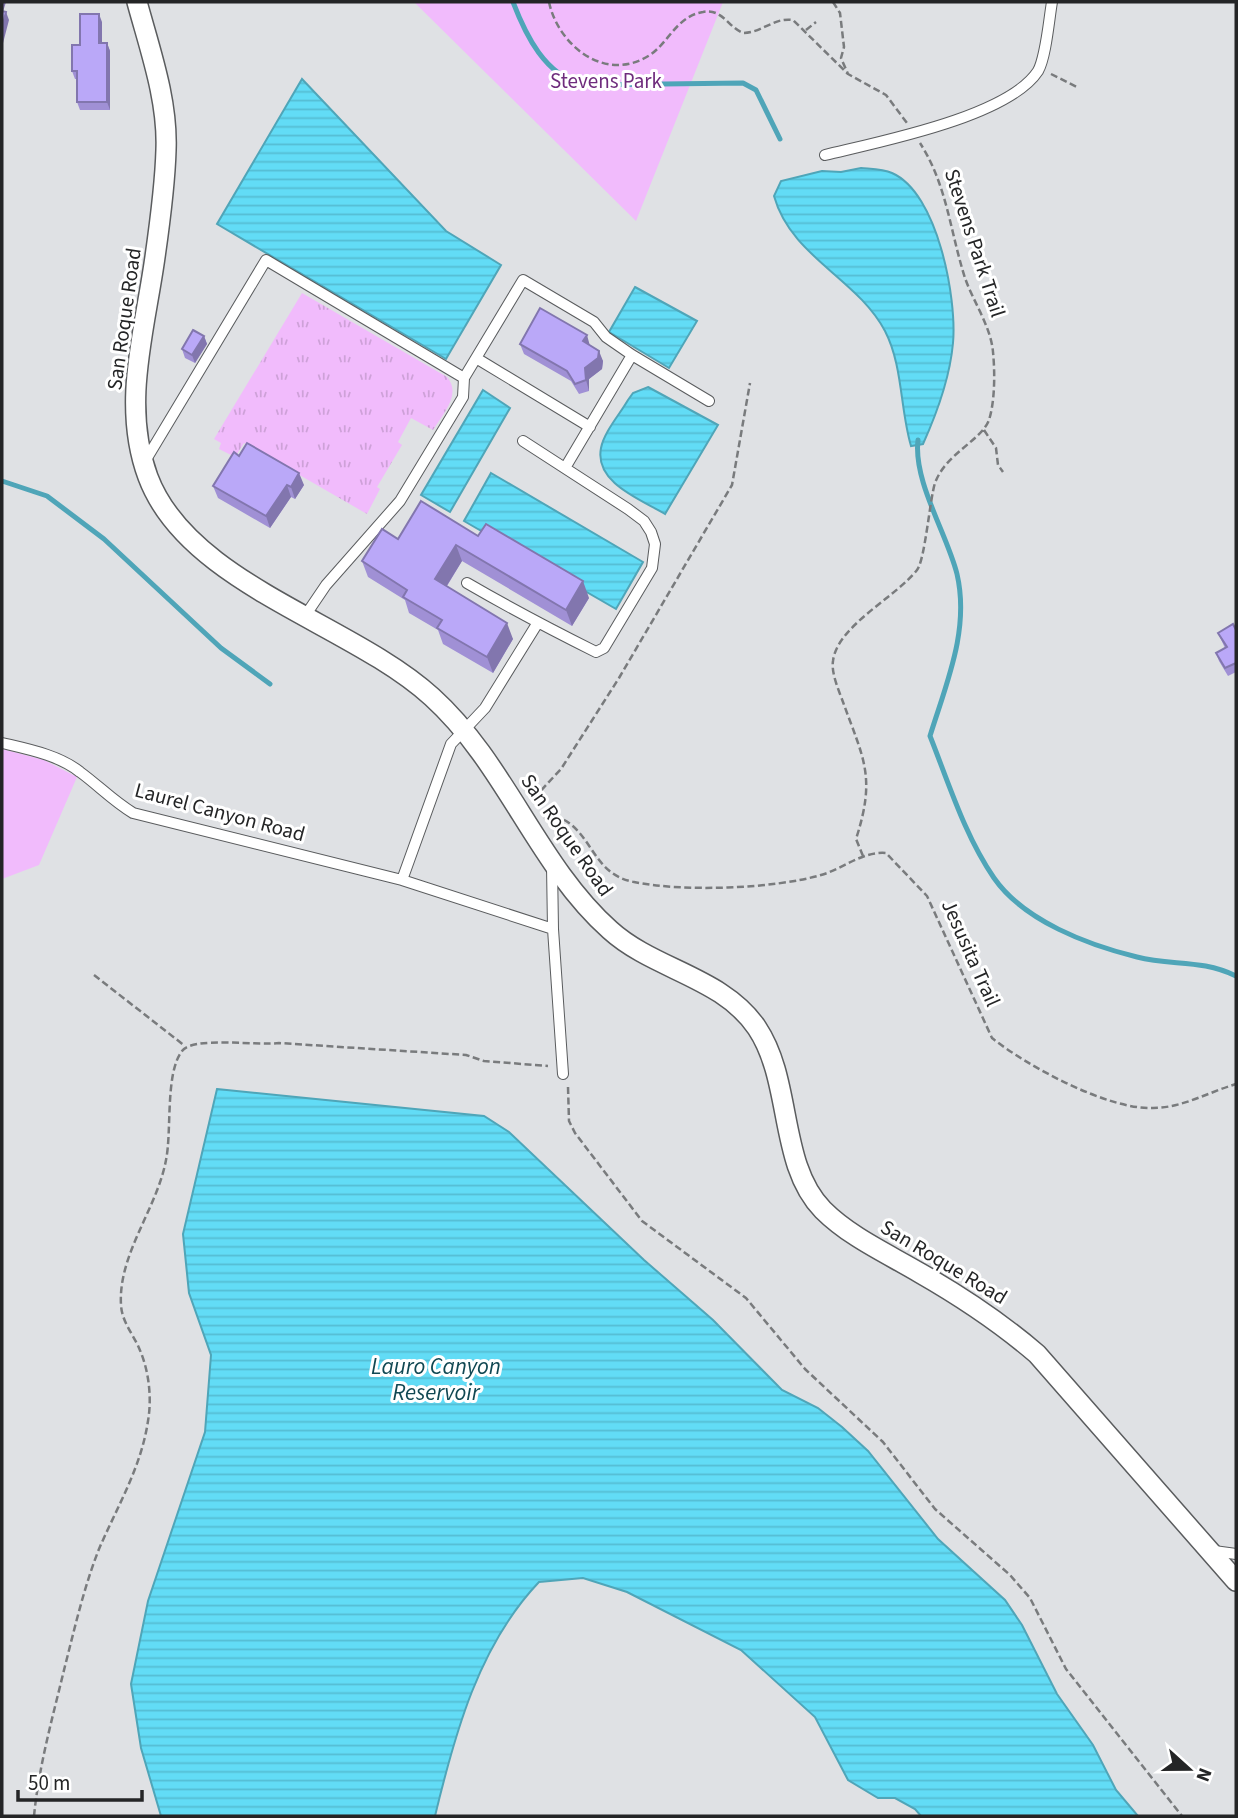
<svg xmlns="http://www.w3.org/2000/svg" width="1238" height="1818" font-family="'Source Sans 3',sans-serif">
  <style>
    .grass { fill: url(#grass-tufts) }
    .park { fill: #f1bbfc }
    .water { fill: url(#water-rules); stroke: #4fa5b8; stroke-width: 2 }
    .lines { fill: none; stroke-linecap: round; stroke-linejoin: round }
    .stream { stroke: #4fa5b8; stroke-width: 5 }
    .service-casing { stroke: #5a5c5e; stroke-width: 12 }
    .minor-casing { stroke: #5a5c5e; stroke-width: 22 }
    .path { stroke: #797b7d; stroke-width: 2.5; stroke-dasharray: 7 3.5; stroke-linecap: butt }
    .service { stroke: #fff; stroke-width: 10 }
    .minor { stroke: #fff; stroke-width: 19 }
    .wall { fill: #a090d5 }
    .shaded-wall { fill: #8276ae }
    .building { fill: #baa8f8; stroke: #8276ae; stroke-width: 2 }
    .labels { text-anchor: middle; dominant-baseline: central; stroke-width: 6; stroke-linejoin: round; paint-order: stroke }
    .park-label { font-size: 21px; fill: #6f2c7d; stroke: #fff }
    .street-label { font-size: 21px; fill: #242526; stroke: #fff }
    .water-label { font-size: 23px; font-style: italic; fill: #114853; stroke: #fff }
  </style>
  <defs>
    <pattern id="grass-tufts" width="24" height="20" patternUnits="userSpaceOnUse" patternTransform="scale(1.75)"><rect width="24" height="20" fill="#f1bbfc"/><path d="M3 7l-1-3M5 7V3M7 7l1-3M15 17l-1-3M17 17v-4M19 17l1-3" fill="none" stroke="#cea1d8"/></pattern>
    <pattern id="water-rules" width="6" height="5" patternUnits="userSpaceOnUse" patternTransform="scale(1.75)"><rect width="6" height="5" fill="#62dcf6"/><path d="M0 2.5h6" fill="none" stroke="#55bdd3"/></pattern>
  </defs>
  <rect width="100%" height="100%" fill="#dfe1e4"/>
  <!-- grass -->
  <path class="grass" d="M302,293L447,377C462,394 443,414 433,430L411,418L398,442L402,445L377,487L380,489L367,514L244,443L235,457L219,449L221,443L214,439Z"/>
  <!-- park -->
  <path class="park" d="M414,2H723L636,221Z
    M2,749L44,760L77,777L39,865L2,879Z"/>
  <!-- water -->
  <path class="water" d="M302,79L446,231L501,265L446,359L217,224Z
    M861,168C871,169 883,169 892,173C938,193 957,299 953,343C950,377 937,413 923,444L911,446C900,409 903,366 885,331C857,278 791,257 774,196L781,181L822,171L841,172Z
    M635,287L697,321L669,368L609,332Z
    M648,387L718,425L665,514C642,500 594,483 601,448C604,432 620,414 628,400L633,393Z
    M483,390L510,408L450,512L421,495Z
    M491,473L643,562L616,609L464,521Z
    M217,1089L484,1116L509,1132L644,1260L713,1320L782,1390L818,1408L842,1427L868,1451L938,1539L1005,1600L1022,1625L1057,1694L1093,1745L1116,1790L1138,1816H921L915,1809L895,1798H878L848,1780L815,1717L741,1650L627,1592L583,1578L539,1582C479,1645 455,1733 435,1816H161L141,1748L131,1684L148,1601L205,1432L211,1355L189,1293L183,1234Z"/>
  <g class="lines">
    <!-- stream -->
    <path class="stream" d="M513,2C526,36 545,75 583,85L743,83L756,90L780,139
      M918,440C913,481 947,534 957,574C970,630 946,684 930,736C949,784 965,836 994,878C1024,921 1088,945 1137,957C1172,966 1201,959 1236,976
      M2,481L47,496L104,539L221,648L270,684"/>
    <defs>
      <path id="service" d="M825,155C878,142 1008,117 1038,71C1046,57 1049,19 1052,2
        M476,358L590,427
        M464,378L523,280L594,322L606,337L632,355L709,401
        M144,463L266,260L464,378L463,397L400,501L326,585L305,616
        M565,468L632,355
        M467,583C510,608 552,630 596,652L604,648L652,568L655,544L651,532L644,521L628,509L523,441
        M537,624L485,708L451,744L402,880L553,929
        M2,743C27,749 59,755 80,772C98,785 113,801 133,813L402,880
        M552,866L553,929L563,1074
        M1214,1551L1236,1554"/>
      <path id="minor" d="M137,2C150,50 168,100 166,150C165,186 160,222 155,257C145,330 121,405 148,477C188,584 351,623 432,697C506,764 537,865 610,930C654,970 723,977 757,1028C793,1082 778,1164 823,1210C850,1237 888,1254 920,1273C962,1297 1001,1323 1037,1354L1236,1581"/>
    </defs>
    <!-- service casing -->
    <use href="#service" class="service-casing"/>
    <!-- minor casing -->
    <use href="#minor" class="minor-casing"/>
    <!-- path -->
    <path class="path" d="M549,2C558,45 605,84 650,55C669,42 677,16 703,12C722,8 728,27 743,33C762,33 774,17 793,20L848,74L886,95L907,123
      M833,2L840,13L844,47L841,58L848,74
      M806,30L816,22
      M1051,74L1079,88
      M984,430L996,448L998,465L1003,472
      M534,798L561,769L619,678L732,485L750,383
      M544,819L555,816C593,828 590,874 634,882C683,892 773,889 821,875C843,869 862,851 886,853L927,896L992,1038C1027,1066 1108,1110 1153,1108C1182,1108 1209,1092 1236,1084
      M863,856L856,839C876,777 864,760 843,702C839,691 831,673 833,661C837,626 896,597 917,570C925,560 930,498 935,483C946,453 981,441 989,420C995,401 995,372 993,352C991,327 973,301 965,278C950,231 947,185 920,143
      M94,975L185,1046
      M568,1087L569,1121L575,1133L642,1221L746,1298L805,1369L883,1442L935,1509L1010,1575L1030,1598L1066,1669L1182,1816
      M34,1816C39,1765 53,1716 65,1666C75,1627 84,1587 99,1549C117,1507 141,1468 148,1421C152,1398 149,1370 139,1348C133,1334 122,1322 121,1305C118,1254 157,1209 166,1160C172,1131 165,1073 182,1051C192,1036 259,1046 279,1043L466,1055L484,1061L548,1066"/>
    <!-- service -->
    <use href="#service" class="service"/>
    <!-- minor -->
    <use href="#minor" class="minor"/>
  </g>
  <!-- wall -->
  <path class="wall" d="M102,22V43H107L110,51V110H80L77,102V79H75L72,71L80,45Z
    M204,336L207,344L195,363L185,358L182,349Z
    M520,344L590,346L603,361L602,369L589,379V391L579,394L571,381L524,354Z
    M239,456L304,485L295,499L291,497L270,528L218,498L213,486Z
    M478,536L589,598L572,626L462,561L447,586L513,639L493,673L443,644L438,630L409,613L405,600L368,577L362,561L398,539Z
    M1236,630V672L1228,676L1219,661L1216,653L1225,648L1218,633Z"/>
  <!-- shaded-wall -->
  <path class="shaded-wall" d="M2,2H6L2,15Z
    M6,12L9,20L2,47V28Z
    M99,14L102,22V52L99,43Z
    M107,43L110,51V110L107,102Z
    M587,335L590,346L583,341Z
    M204,336L207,344L195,363L192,355Z
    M599,351L603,361L602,369L589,379V391L586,380L585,368Z
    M299,473L304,485L295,499L291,487Z
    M287,485L291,497L270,528L266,516Z
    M456,545L462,561L441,595L435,579Z
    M583,581L589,598L572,626L566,610Z
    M507,623L513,639L493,673L487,657Z"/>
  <!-- building -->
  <path class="building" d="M2,11L6,12L2,28Z
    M80,14H99V43H107V102H77V71H72V45H80Z
    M540,308L587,335L583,341L599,351L598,358L585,368L586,380L575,384L567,371L520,344Z
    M193,330L204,336L192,355L182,349Z
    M247,443L299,473L291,487L287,485L266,516L213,486L234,452L239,456Z
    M421,501L478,536L486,524L583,581L566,610L456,545L435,579L507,623L487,657L437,628L442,620L403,597L407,590L362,561L382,529L398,539Z
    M1233,624L1236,630V663L1225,668L1216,653L1227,647L1218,633Z"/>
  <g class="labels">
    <!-- park labels -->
    <g class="park-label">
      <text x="606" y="81">Stevens Park</text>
    </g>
    <!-- street labels -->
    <g class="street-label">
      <text transform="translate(975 243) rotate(72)">Stevens Park Trail</text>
      <text transform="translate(124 319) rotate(-82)">San Roque Road</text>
      <text transform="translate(220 812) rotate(15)">Laurel Canyon Road</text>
      <text transform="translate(567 835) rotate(55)">San Roque Road</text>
      <text transform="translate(971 953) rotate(66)">Jesusita Trail</text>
      <text transform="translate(944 1262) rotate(31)">San Roque Road</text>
    </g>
    <!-- water labels -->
    <g class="water-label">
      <text x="436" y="1366">Lauro Canyon<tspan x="436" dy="26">Reservoir</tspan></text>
    </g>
  </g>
  <!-- border -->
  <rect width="1238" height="1818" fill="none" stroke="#242526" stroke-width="7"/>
  <!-- north arrow -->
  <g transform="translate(1189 1769) rotate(111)" stroke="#ffffff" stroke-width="5" paint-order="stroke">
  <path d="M0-5L12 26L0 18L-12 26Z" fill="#242526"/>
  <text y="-10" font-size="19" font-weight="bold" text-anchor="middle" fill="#242526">N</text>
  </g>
  <!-- scale -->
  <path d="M18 1790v10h124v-10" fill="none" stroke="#242526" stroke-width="3.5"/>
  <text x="28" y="1790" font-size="21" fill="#242526" stroke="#ffffff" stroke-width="5" paint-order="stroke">50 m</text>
</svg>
